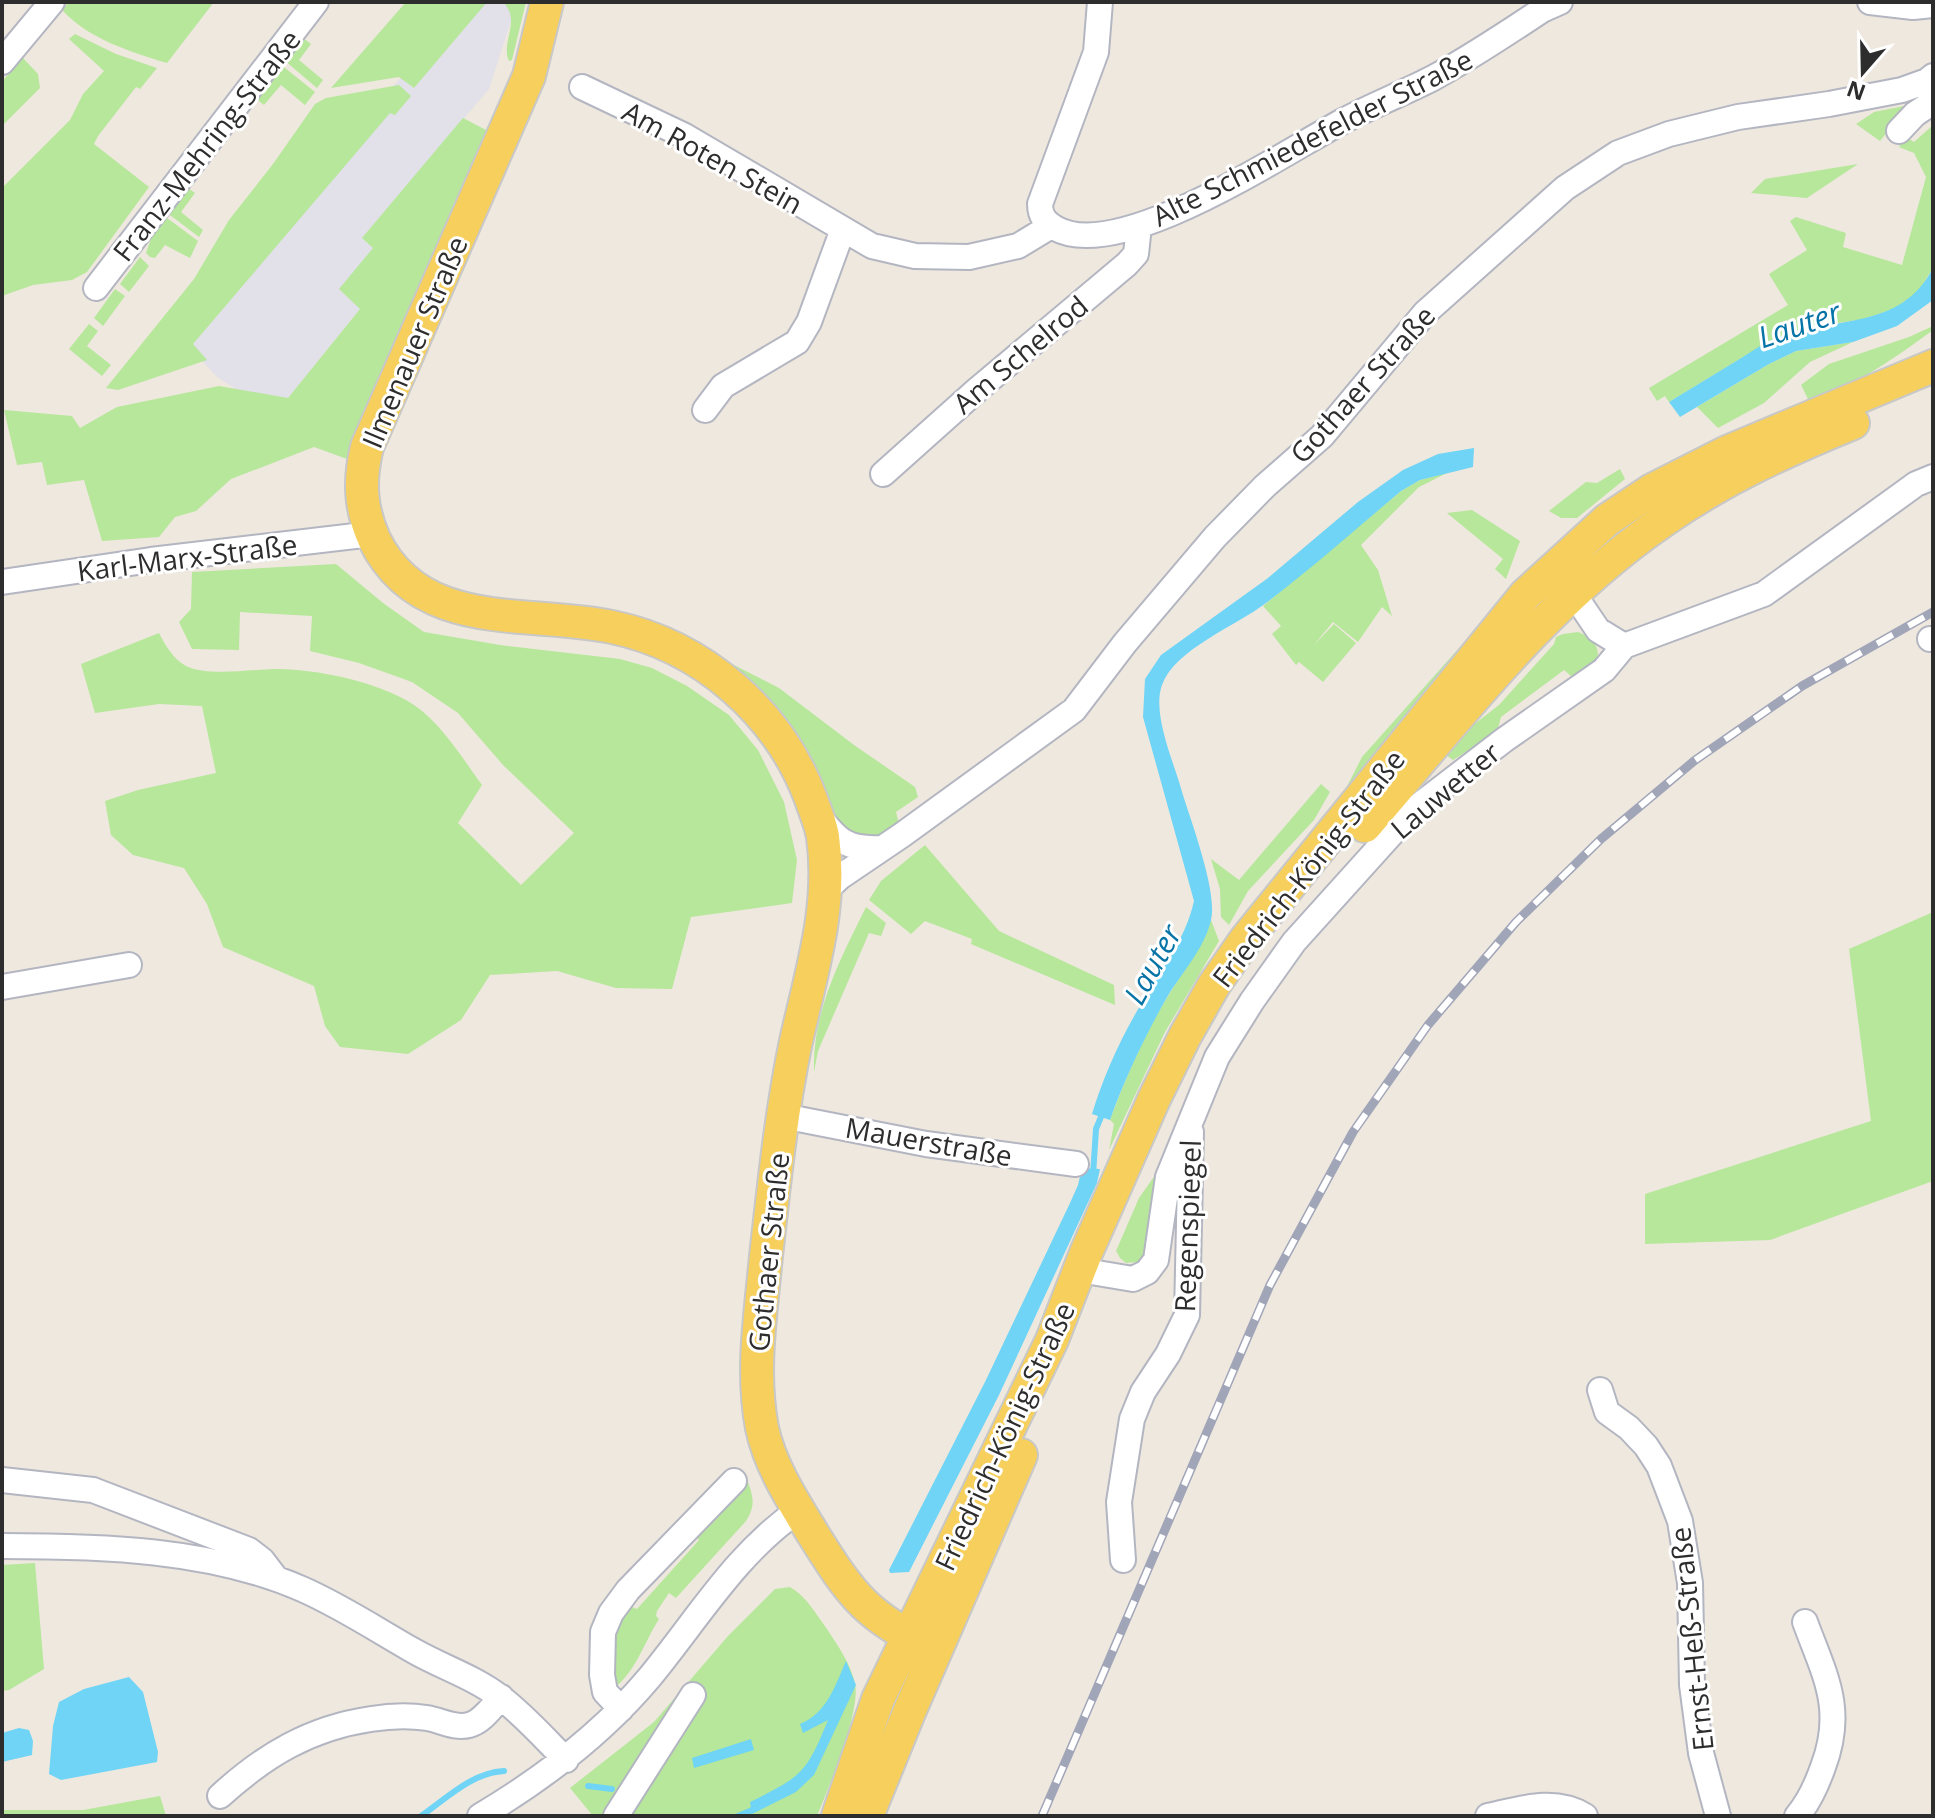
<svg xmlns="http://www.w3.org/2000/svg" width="1935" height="1818" font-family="'Open Sans',sans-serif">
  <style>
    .industrial { fill: #e2e0e8 }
    .green { fill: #b6e79a }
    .water { fill: #6fd4f5 }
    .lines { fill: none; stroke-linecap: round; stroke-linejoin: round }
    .stream { stroke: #6fd4f5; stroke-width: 6 }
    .minor-casing { stroke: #b3b6c1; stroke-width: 28 }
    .major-casing { stroke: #c8c8c8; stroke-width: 36 }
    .minor { stroke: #fff; stroke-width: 24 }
    .major { stroke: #f7cf5c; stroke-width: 32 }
    .rail-casing { stroke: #a1a5b8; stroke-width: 9 }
    .rail { stroke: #fff; stroke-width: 6; stroke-dasharray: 18; stroke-linecap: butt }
    .labels { text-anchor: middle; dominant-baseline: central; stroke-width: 6; stroke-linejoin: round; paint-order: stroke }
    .street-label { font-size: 28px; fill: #2d2d2d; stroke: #fff }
    .water-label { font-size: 30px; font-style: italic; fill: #0774a7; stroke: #fff }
  </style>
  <rect width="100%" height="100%" fill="#efe8df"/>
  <!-- industrial -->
  <path class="industrial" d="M466,2H517L489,89L362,238L374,248L360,309L288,398L239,391L217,377L178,335Z"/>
  <!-- green -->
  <path class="green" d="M68,2H214L167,63C131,52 89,39 63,11Z
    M406,2H487L414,88L399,77L331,88Z
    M503,2H526L512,60L509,61C500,42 522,21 503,2Z
    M75,34L116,54L157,68L140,89L136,87L98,136L94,144L149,187L87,272L72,280L33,285L2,296V188L70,120L83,94L104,71L69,39Z
    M303,38L311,44L299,60L323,80L317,88L284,60Z
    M22,57L38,74L40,88L2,126V82Z
    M280,64L315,92L305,105L281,85L264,105L254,97Z
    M399,85L411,96L395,115L390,113L193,344L207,360L118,390L106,388L194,279L229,220L273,164L315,104L326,98Z
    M1909,105L1880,141L1856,124L1874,112Z
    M463,118L490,132L393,344L347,459L314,447L231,479L196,511L175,517L159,537L102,541L84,480L47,485L42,462L17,465L4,410L72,416L80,428L117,407L219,386L288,398L360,309L339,289L373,248L362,238Z
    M1933,125V268L1917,294L1893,309L1864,319L1806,328L1773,339L1669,402L1665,396L1657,401L1649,388L1788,305L1769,274L1807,250L1790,221L1796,217L1846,233L1843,247L1902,265L1926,177L1914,153L1899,147L1905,136L1914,142Z
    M1858,164L1807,198L1751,193L1765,179Z
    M185,186L195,193L181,212L203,230L199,237L166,212Z
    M163,215L198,241L190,258L165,245L155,258L150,257L146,253L154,230Z
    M140,257L149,266L129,292L120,284Z
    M115,289L125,296L103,326L94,318Z
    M89,324L98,331L87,346L111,365L102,376L69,349Z
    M1933,326V330C1895,358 1854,387 1809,401L1801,385L1829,364L1909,337Z
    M1853,342L1810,362L1764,403L1718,428L1697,407L1769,364L1796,351Z
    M1620,469L1625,479L1577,518H1561L1549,511L1586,482L1597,483Z
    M1447,473L1419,487L1361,545L1378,570L1392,616L1382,607L1358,642L1333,622L1313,646L1334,624L1356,643L1323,682L1299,662L1296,665L1272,634L1281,626L1263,606L1401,491L1420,480Z
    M1472,510L1520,541L1506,579L1495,569L1503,559L1447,513Z
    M336,564L383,603L424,632L500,645L620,659L652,668L687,686L729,715L758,750L784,802L797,860L792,903L691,917L672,989L616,988L557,971L490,975L461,1020L408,1054L340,1047L325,1026L314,986L223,947L207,904L184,868L133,855L111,835L105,801L138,790L216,773L202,706L159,704L95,713L81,664L159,633C165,645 174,660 186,666C207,677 254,669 278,669C319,670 368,680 404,699C438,717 460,755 482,785L458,823L521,885L574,833L503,765L458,713L412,682L359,663L310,651L312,616L240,612L239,650L192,649L179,622L191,609L192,572Z
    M1578,632C1609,644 1601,671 1572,677L1564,670L1501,717L1497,732L1453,760L1445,754L1472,726L1499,705L1554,644L1556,637L1563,634Z
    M1475,638L1234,941L1253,904L1336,808L1362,757L1459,648Z
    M728,662L779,688L854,745L915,787L918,797L896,812L899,824C874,840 870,842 842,832L770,702Z
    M1321,784L1330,792L1314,820L1248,891L1229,925L1221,917L1220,889L1211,859L1239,880Z
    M925,845L999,931L1114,985L1115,1005L971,944L972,939L925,921L911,934L869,900L881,881Z
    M866,907L886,923L881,936L869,933L818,1051L814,1072C812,1012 840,960 866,907Z
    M1933,912V1181L1770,1240L1645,1244V1194L1871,1121L1849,949Z
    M1211,920L1219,941L1165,1032L1109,1150L1114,1124L1110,1120C1126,1077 1144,1035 1168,996C1184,970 1200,947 1211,920Z
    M1158,1171L1144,1256L1137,1262L1126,1263L1120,1258L1116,1251L1139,1198Z
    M745,1482H748C754,1499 755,1506 746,1521L676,1598L669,1593L657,1611L656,1616L659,1619C645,1641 637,1668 617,1686L611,1680L609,1653L624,1604L637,1609L699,1540L691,1531Z
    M35,1563L44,1669L9,1690L2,1691V1565Z
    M790,1587C806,1596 816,1614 827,1629C838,1646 851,1664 855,1684C861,1711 828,1789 817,1816H593L570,1788L654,1722L728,1636L775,1589Z
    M160,1796L166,1816H2V1810H83Z"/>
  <!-- water -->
  <path class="water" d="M1933,268V300L1897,326L1853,342L1796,351L1769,364L1680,417L1669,402C1692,388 1715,374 1738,360C1750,353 1763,343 1776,338C1832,316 1901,331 1933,268Z
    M1474,448L1473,467L1420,480L1401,491C1356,529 1312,568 1266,603C1236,626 1175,649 1162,685C1152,712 1172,758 1180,785C1189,817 1218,890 1211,920C1204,950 1181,973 1166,999C1144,1038 1125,1078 1110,1120L1092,1114C1103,1078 1118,1044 1137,1011C1157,975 1185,942 1194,901L1143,717L1145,679L1161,655L1268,578L1358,502L1403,470L1438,454Z
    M1082,1168L1100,1169L1097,1183L999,1395L909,1572L890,1573L889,1570L985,1382L1070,1203L1078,1185Z
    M846,1661L856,1685L814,1775L796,1792L752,1814L750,1802C802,1776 806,1774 828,1720L803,1733L800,1724C827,1713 835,1686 846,1661Z
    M129,1677L143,1692L158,1752L157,1762L61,1780L49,1774L53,1726L59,1702L84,1689Z
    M19,1728L29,1730L33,1741L32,1755L2,1762V1733Z
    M751,1739L754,1750L694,1768L692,1758Z"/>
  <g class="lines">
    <!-- stream -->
    <path class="stream" d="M1093,1175L1096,1129L1103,1112
      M588,1786L612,1789
      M421,1816C447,1798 471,1773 504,1771
      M738,1816L757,1808"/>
    <defs>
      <path id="minor" d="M1100,2L1096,52L1040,204C1040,216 1045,222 1055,228C1119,265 1286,151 1345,120C1373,105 1404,93 1433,78C1470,58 1506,34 1542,10L1560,2
        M1870,2L1913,7L1933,5
        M2,62L52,2
        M582,87L685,136L872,246L915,256L969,257L1018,246L1051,226
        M1899,131L1915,114L1933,102
        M96,288L316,2
        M705,410L723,386L797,342L809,322L843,229
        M883,474L977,390L1127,264L1136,254L1139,226
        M2,582L151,560L372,534
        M1573,593L1598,630L1624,646
        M1930,639H1933
        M818,815C838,841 847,850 882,848
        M825,891L840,877L902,835L1074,710L1125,643L1215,537L1265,486L1322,436L1425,313L1565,188L1618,153L1669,134L1738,117L1829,104L1902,90L1927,81L1933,76
        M2,987L129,965
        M783,1116L926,1144L1076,1164
        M1097,1273L1133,1279L1147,1272L1156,1260L1168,1177L1217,1057L1252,1001L1294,942L1413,810L1504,740L1604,670L1624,646L1764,594L1916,484L1933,477
        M1600,1390L1607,1412L1629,1428L1646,1446L1659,1466L1680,1521L1690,1583L1692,1685L1701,1753L1718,1816
        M2,1480L93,1490L249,1550L262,1560L275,1577
        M2,1546C100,1546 211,1549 302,1589C341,1606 377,1630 414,1651C442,1667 474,1677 500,1697C524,1715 545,1739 566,1760
        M1123,1560L1119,1502L1132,1419L1143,1392L1168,1354L1187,1315L1191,1132
        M621,1709L605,1692L602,1675L603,1632L611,1613L628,1590L734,1481
        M220,1796C265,1755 310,1728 371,1719C389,1716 408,1715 427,1718C440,1720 455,1729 469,1725C482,1722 492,1707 501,1697
        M480,1816C544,1778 601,1735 649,1678C697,1620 736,1553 799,1510
        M616,1816L693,1695
        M1488,1816C1520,1809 1555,1797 1585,1816
        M1797,1816C1809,1802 1817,1784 1823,1767C1845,1709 1825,1676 1805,1622"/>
      <path id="major" d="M547,2L529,76L367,447C359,480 360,508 374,539C420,634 528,609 612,627C703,646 779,713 811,799C815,811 821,824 823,837C833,909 810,976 795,1046C781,1115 774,1185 766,1256C761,1312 751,1371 762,1428C770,1466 793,1501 813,1534C851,1595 868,1619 936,1649
        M1365,826C1457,719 1546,601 1663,521C1721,480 1787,450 1853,423
        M838,1816L878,1699L1052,1340L1086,1253L1154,1099L1185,1036L1214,985L1246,939L1525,595L1607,520L1652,490L1727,452L1933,366
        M867,1816L910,1710L1021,1455"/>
    </defs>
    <!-- minor casing -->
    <use href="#minor" class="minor-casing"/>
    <!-- major casing -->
    <use href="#major" class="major-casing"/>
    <!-- minor -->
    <use href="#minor" class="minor"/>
    <!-- major -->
    <use href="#major" class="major"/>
    <defs>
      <path id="rail" d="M1042,1816L1270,1285L1353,1132L1428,1025L1516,922L1601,839L1694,761L1802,686L1933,612"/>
    </defs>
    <!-- rail casing -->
    <use href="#rail" class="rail-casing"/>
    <!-- rail -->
    <use href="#rail" class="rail"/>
  </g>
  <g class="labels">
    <!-- street labels -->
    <g class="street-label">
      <text transform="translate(1312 137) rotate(-27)">Alte Schmiedefelder Straße</text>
      <text transform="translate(206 145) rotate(-52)">Franz-Mehring-Straße</text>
      <text transform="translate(713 157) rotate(29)">Am Roten Stein</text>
      <text transform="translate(414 342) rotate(-67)">Ilmenauer Straße</text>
      <text transform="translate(1020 354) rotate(-40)">Am Schelrod</text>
      <text transform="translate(1362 384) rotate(-48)">Gothaer Straße</text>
      <text transform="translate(187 557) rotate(-7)">Karl-Marx-Straße</text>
      <text transform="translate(1445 790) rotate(-40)">Lauwetter</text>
      <text transform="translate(1308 868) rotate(-52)">Friedrich-König-Straße</text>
      <text transform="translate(929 1141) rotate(10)">Mauerstraße</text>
      <text transform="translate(1187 1226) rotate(-88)">Regenspiegel</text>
      <text transform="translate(768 1252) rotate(-84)">Gothaer Straße</text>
      <text transform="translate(1004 1436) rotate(-65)">Friedrich-König-Straße</text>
      <text transform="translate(1691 1639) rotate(-96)">Ernst-Heß-Straße</text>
    </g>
    <!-- water labels -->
    <g class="water-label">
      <text transform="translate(1799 324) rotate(-19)">Lauter</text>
      <text transform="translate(1152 964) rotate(-61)">Lauter</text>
    </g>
  </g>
  <!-- border -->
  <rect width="1935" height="1818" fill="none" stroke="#2d2d2d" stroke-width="8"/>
  <!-- north arrow -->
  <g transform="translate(1863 72) rotate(200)" stroke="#ffffff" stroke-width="6" paint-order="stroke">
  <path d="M0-6L14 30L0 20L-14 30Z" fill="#2d2d2d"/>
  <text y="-12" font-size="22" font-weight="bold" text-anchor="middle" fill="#2d2d2d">N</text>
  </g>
</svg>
